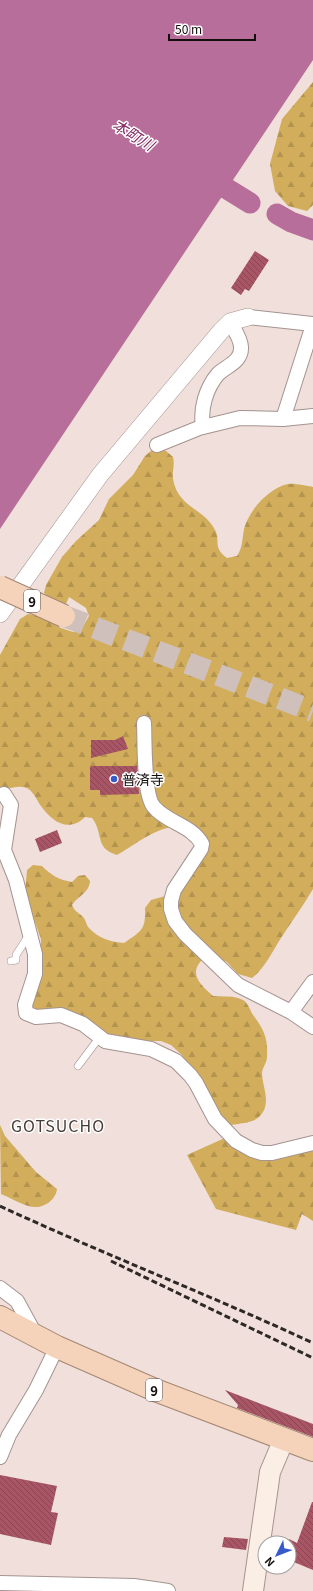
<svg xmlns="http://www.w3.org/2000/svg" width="313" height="1591" font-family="Georgia,'Noto Sans JP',serif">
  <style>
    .forest { fill: url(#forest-firs) }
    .water { fill: #b86e9b }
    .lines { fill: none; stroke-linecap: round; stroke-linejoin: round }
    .river { stroke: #b86e9b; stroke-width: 21 }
    .building { fill: url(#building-back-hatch) }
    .trunk-tunnel { stroke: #cfc0bb; stroke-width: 22; stroke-dasharray: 22 11; stroke-linecap: butt }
    .service-casing { stroke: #a4938f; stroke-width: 8 }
    .minor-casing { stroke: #a4938f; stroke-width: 16 }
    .tertiary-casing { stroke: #a4938f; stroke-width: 18 }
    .secondary-casing { stroke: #a4938f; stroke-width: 22 }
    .trunk-casing { stroke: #a38772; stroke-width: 24 }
    .service { stroke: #fff; stroke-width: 7 }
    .minor { stroke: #fff; stroke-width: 14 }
    .tertiary { stroke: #fff; stroke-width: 17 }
    .secondary { stroke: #fbeee5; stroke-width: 20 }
    .trunk { stroke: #f4d3ba; stroke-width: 22 }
    .rail { stroke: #2f2826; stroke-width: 3; stroke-dasharray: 6 3; stroke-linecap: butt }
    .trunk-bridge-casing { stroke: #a38772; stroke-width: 24; stroke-linecap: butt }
    .trunk-bridge { stroke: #f4d3ba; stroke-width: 22 }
    .poi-dot { fill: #365aca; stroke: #fff; stroke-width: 1.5 }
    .labels { text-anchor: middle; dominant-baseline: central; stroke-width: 3; stroke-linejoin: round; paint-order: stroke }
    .shield { fill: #fff; stroke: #5a5655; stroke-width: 1 }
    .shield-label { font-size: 13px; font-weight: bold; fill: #130d0c }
    .poi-label { font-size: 14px; fill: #130d0c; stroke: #fff; text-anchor: start }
    .water-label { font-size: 15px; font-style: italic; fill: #842b66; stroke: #fff }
    .quarter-label { font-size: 16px; letter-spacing: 1px; fill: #483b37; stroke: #fff }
  </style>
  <defs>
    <pattern id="forest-firs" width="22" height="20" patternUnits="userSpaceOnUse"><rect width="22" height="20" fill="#d2ad5c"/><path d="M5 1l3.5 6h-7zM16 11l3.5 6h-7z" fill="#b3944f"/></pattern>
    <pattern id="building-back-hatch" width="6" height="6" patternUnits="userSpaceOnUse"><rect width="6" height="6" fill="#a85565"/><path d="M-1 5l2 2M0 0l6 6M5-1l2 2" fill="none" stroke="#884552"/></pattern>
  </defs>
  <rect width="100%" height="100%" fill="#f0dfda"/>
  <!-- forest -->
  <path class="forest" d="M313,82V205L307,211L288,206L275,191L270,164L282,119Z
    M159,448L166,451L173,457C175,465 172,472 173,479C178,508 204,508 215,530C221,541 212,547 227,558L237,556C243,547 242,539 244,529C249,510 269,488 288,484C295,483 306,486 313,487V889C303,906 292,921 281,938C272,952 265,968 252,978L238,974L227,962L209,954C187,970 196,981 213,996C222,997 234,995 243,1000C248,1003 250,1010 253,1015C264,1030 268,1038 267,1057C267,1063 262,1067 262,1074C263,1089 272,1104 259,1117C252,1124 237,1123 228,1126L217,1113L207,1091L182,1055L171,1045L161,1041H126L27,1011L41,953V939L25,894L27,870L33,865L42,866C51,875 59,880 72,882L78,876L85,875L90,881C89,893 79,895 72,905C74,911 79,913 83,917C86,920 86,925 89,928C98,938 111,942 124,943C141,931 146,930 145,908L151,900L176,893L207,851C199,846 183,830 175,828C161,824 130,848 117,855C94,848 104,833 92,818L85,817C69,833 52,822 41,806C36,799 32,787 22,787C15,786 7,789 0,791V655L20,619L28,614L41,617L61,628L73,632L82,628L89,616L86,608L69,597L66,604L50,598L44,593L46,585L62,557L76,541L99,520L109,499L133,475L145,456L152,450Z
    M0,1125L5,1136L36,1172L57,1189C56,1199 45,1208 34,1207C26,1207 9,1197 1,1194Z
    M227,1137L250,1154L269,1160L313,1147V1221L302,1214L296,1230L216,1209L187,1155Z"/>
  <!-- water -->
  <path class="water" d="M0,0H313V60L0,529Z"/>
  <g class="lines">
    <!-- river -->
    <path class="river" d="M203,174L250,203
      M277,214L291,222L313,230"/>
  </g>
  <!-- building -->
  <path class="building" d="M255,251L269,260L249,291L245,289L241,295L231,288Z
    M123,736L128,749L91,758V740H115Z
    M92,766H137L139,794L100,795V790H90V767Z
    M57,830L62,843L40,852L35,839Z
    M225,1390L313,1424V1437L237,1408L238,1405Z
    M0,1475L57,1486L51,1512L58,1513L51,1545L0,1534Z
    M312,1502H313V1570L289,1560V1539L297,1543Z
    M224,1537L248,1539L246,1550L222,1547Z"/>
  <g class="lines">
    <!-- trunk-tunnel -->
    <path class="trunk-tunnel" d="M64,616L313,711"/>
    <defs>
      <path id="service" d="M11,961L16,960V955L29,935
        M78,1066L99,1038"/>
      <path id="minor" d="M248,317L313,324
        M283,419L313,325
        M203,426C200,409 206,388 218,374C226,366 242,362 241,347C241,339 234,329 230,322
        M157,445L199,428L240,418L283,419L313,416
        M144,723C145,740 143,795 154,807C167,823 192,825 202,844L201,849L174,890L171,901V909L175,921L185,934L238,985L291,1012L313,1027
        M4,794L11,805L4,850L16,880L35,954V974L25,1005L26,1013L36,1017L61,1015L83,1024L105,1041L151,1049L176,1061L190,1075L196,1083L215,1119L236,1141L252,1150L262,1153H272L313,1143
        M291,1012L313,982
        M0,1288L17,1301L35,1334
        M0,1457L9,1435L36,1390L57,1347
        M0,1583L134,1586L168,1591"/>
      <path id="tertiary" d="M0,614L100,475L221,331L230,322L248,317"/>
      <path id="secondary" d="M253,1591L270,1472L284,1439"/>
      <path id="trunk" d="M0,1317L57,1347L155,1390L313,1450"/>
    </defs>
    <!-- service casing -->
    <use href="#service" class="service-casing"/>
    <!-- minor casing -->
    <use href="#minor" class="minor-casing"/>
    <!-- tertiary casing -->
    <use href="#tertiary" class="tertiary-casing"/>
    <!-- secondary casing -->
    <use href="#secondary" class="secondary-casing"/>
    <!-- trunk casing -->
    <use href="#trunk" class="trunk-casing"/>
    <!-- service -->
    <use href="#service" class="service"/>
    <!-- minor -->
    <use href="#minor" class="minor"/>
    <!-- tertiary -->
    <use href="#tertiary" class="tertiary"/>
    <!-- secondary -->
    <use href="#secondary" class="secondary"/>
    <!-- trunk -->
    <use href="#trunk" class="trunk"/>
    <!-- rail -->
    <path class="rail" d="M0,1206C103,1254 210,1295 313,1343
      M111,1261L313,1358"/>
    <defs>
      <path id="trunk-bridge" d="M0,587L64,616"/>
    </defs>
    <!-- trunk-bridge casing -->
    <use href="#trunk-bridge" class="trunk-bridge-casing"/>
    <!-- trunk-bridge -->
    <use href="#trunk-bridge" class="trunk-bridge"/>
  </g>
  <!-- markers -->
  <circle class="poi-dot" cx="114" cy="779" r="4"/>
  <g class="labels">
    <!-- shield labels -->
    <g class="shield">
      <rect x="24" y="590" width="16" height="22" rx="3"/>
      <rect x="146" y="1379" width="16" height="22" rx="3"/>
    </g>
    <g class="shield-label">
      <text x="32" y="601">9</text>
      <text x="154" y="1390">9</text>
    </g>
    <!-- poi labels -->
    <g class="poi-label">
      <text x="122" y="779">普済寺</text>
    </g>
    <!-- water labels -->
    <g class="water-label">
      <text transform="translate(134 134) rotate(31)">本町川</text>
    </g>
    <!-- quarter labels -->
    <g class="quarter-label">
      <text x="58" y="1125">GOTSUCHO</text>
    </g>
  </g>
  <!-- north arrow -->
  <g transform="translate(277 1555) rotate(227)"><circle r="19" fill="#ffffff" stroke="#a19e9e"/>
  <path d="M0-3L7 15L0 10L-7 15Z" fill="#365aca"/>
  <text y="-6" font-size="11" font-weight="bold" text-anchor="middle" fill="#130d0c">N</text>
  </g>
  <!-- scale -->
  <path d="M169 34v6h86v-6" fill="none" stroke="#130d0c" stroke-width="2"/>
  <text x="175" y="34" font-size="12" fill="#130d0c" stroke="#ffffff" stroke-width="3" paint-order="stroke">50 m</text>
</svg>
